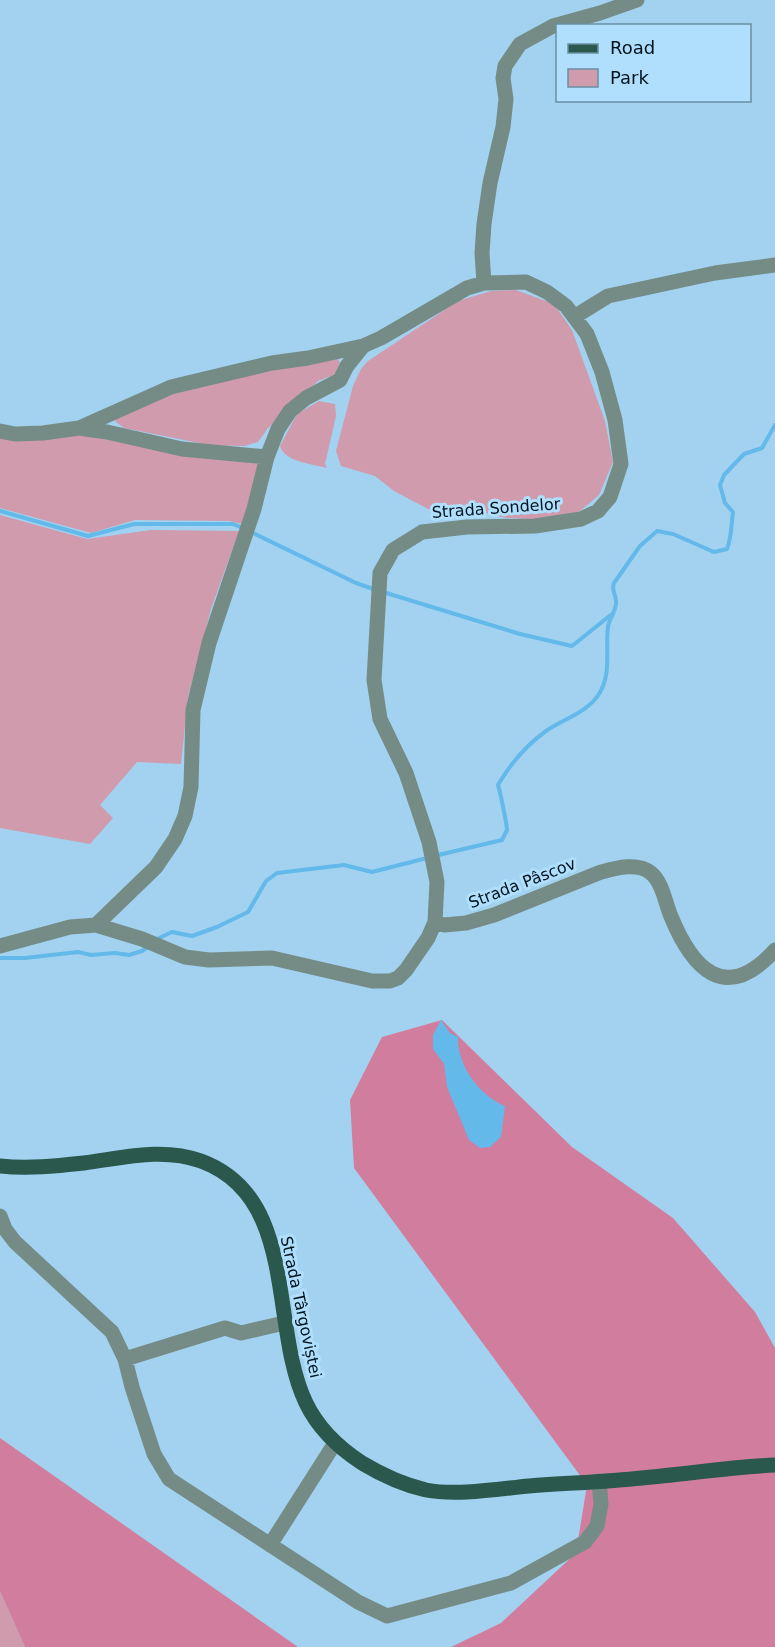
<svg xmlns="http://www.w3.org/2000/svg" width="775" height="1647" font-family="'DejaVu Sans',sans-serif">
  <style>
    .green { fill: #cf9bad }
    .forest { fill: #d17e9e }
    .water { fill: #63b9ea }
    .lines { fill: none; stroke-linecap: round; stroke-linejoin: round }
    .stream { stroke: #63b9ea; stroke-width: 4 }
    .minor { stroke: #748c85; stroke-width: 15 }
    .major { stroke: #2a584d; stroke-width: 15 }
    .labels { text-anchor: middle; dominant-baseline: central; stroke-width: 6; stroke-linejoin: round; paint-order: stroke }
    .street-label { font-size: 16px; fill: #03141e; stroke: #afdffc }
  </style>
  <rect width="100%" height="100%" fill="#a2d2ef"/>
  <!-- green -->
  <path class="green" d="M516,290L554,304L572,330L605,421L613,462L599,495L580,511L550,520L506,518L474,510L448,515L432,511L394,491L375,476L341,466L336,451L353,386L361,369L368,361L458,301L491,291Z
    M337,357L340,363L336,374L318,381L268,428L258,442L244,446L209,445L124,428L115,421L119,413L171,392L273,368Z
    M319,401L335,404L336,416L325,464L327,468C312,464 285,462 280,446L297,414Z
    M68,433L257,460L260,464L243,524L229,521L135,520L91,533L0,508V435Z
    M0,515L87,539L151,530L239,531L211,609L188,697L181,764L137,762L100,805L113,818L90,844L0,828Z
    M0,1591L25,1647H0Z"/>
  <!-- forest -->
  <path class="forest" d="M442,1020L572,1147L673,1218L755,1312L775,1348V1647H451L501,1623L576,1553L587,1485L354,1168L350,1100L382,1037Z
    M0,1438L298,1647H25L0,1591Z"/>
  <!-- water -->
  <path class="water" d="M441,1020L450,1033L458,1037C457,1066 480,1096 505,1106L501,1137L490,1147L480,1148L469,1140L447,1087L444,1064L433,1049V1035Z"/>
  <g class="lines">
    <!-- stream -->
    <path class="stream" d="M0,511L88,536L134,524H233L243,528
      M249,531L356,583L376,590
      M383,592L520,634L572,646L612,614
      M434,856L502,840C503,838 506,832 507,830C507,825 500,791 498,785C511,763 525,746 546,731C563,719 587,713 599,694C612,673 605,650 608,627C609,619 617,610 616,601C616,594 611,591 614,583L640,546L657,531L673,534L714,552L727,549C732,536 731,525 733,512L725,503L720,485L724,475L744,454L762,448L775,425
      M157,939L172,932L192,936L217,927L248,912L266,881L277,873L344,865L372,872L427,858
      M0,958H25L78,952L91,955L115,953L129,955L142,951L149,946"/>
    <!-- minor -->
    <path class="minor" d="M484,283L482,253L484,224L490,183L503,127L506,99L503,78L505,66L520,44L553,26L600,13L637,0
      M574,317L608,296L715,273L775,265
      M79,428L107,432L182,449L267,457
      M0,431L15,434L43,433L79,428L171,387L272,363L308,358L363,346L381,338L467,288L484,283L526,282L547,292L566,306L587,334L602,372L615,420L621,464L610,497L598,511L581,519L535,526L467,527L422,532L393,550L380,573L374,680L380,719L406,773L429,842L437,882L435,922L428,938L406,970L398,978L390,981H372L272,958L209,960L185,957L142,939L96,925L70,927L0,946
      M435,922L444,925L466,923L494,915L601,872C616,868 638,862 651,873C662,882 665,901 670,914C692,969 725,1005 775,950
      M96,925L156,867L175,839L185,816L191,787L193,710L209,643L254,509L267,457L278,429L290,411L306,398L340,380L347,366L363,346
      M0,1216L5,1229L15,1242L112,1332L125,1359L132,1387L154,1454L169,1479L358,1602L387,1616L511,1583L585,1542L597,1526L601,1504L599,1481
      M125,1359L225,1328L241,1333L284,1323
      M270,1545L335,1443"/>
    <!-- major -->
    <path class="major" d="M0,1166C28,1169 56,1166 84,1163C123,1158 162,1147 201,1161C299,1197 269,1326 306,1403C318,1428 339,1448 362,1463C382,1475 404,1485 426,1490C457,1496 498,1489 529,1486C567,1483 605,1482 642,1478C687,1474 731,1467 775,1465"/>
  </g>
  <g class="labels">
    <!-- street labels -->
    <g class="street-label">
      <text transform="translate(496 508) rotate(-4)">Strada Sondelor</text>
      <text transform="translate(522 883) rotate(-21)">Strada Pâscov</text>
      <text transform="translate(301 1307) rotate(78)">Strada Târgoviștei</text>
    </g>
  </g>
  <!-- legend -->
  <rect x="556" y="24" width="195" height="78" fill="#afdffc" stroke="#6a8ea3" stroke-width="1.5"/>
  <rect x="568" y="44" width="30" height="9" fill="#2a584d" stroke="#6a8ea3" stroke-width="1.5"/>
  <text x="610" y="54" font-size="18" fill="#03141e">Road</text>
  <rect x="568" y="69" width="30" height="18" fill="#cf9bad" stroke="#6a8ea3" stroke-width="1.5"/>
  <text x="610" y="84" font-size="18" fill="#03141e">Park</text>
</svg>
